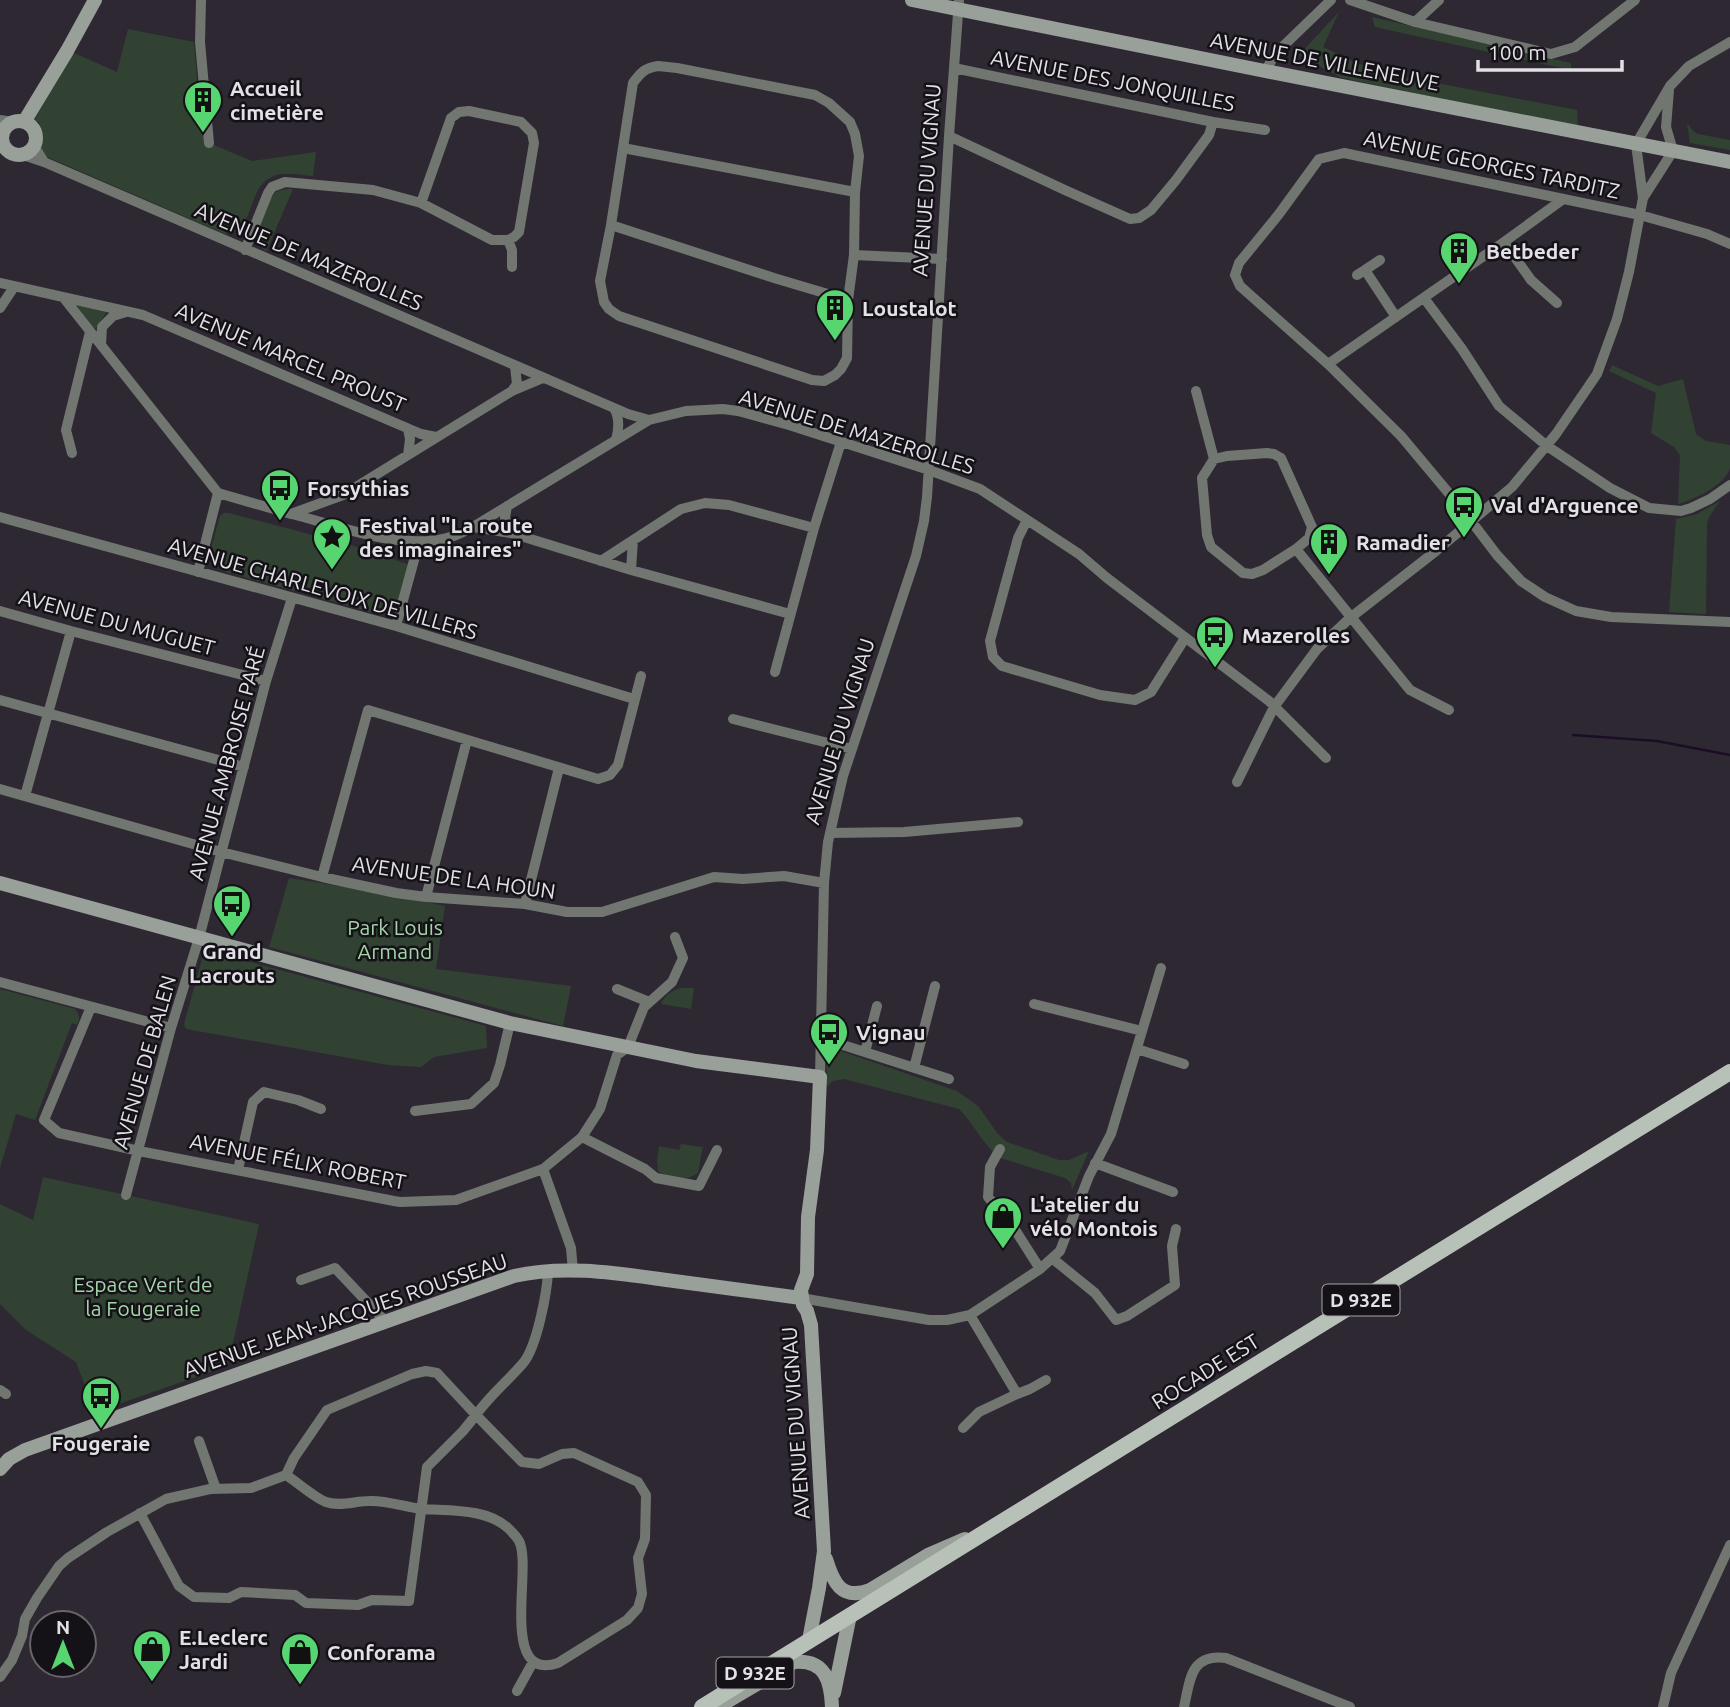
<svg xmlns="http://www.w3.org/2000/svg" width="1730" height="1707" font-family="Ubuntu,sans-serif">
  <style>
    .green { fill: #314233 }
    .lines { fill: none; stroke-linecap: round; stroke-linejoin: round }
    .stream { stroke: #1c0d26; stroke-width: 2.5 }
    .street { stroke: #717671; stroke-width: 10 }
    .secondary { stroke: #98a099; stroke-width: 14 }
    .primary { stroke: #b7c1b8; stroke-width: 16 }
    .labels { text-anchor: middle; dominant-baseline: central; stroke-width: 5; stroke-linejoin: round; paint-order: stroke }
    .shield { fill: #151217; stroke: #a5a2a9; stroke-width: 2 }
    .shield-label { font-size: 19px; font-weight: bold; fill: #e3e0e7 }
    .street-label { font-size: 21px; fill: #e3e0e7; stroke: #151217 }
    .poi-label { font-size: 21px; font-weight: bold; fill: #e3e0e7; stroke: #151217; text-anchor: start }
    .park-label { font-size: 21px; fill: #a3d5a8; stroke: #151217 }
  </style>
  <rect width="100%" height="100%" fill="#2e2833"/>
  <!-- green -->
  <path class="green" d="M1339,12L1323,47L1357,63L1395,75L1577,110L1578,127L1342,78L1299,55Z
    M1372,17L1571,63V70L1375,27Z
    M128,29L194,42L201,129H207L209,143L252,161L316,152L313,176C299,175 281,170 268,179C248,191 253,234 225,234L45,156L40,149L42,140L39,122L34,120L72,52L117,72Z
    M1687,123L1694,132L1698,134L1730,140V150L1690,143Z
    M293,189L266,252C262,248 258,243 257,238C256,230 270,196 276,192C281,189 287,189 293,189Z
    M74,303L106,312V313L96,328L93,329Z
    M1612,365L1658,386L1683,379L1696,434L1706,441L1730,445C1730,452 1730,461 1730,468C1726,485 1693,500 1678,504L1680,455L1674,447L1651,433L1656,393L1609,371Z
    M1720,501L1709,517L1707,524L1706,614L1669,612L1676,519L1697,514Z
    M224,513H229L354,546L407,564L409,565L399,602L391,613L381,615L223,571L211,563L210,552L220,516Z
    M289,878L383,893L445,906L436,969L571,986L563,1026L269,947Z
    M210,953H217L486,1026L487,1048L434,1057L421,1067L388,1065L186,1029L184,1024L202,959L206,955Z
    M681,988H694L691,1009L661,1004C666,994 671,991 681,988Z
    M0,989L75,1009C80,1015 80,1018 77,1025L72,1023L35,1120L16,1114L0,1168Z
    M826,1046L957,1091L978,1106L998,1134L1007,1142L1059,1160H1069L1089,1151L1072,1190L1071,1183L1065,1178L1000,1158C983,1145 974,1124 959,1109L844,1079L833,1081L827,1087Z
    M681,1144L701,1147L703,1146L698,1173C684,1182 671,1181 658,1171L657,1161L659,1146L679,1150Z
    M43,1177L259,1224L228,1366L95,1412L76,1362L26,1330L0,1304V1204L33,1220Z"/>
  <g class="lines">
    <!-- stream -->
    <path class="stream" d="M1573,735L1657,741L1730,755"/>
    <!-- street -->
    <path class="street" d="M201,0L200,42L209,143
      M1350,0L1415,22L1551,54L1575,47L1635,0
      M1415,22L1439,0
      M658,66L677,68L815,95L829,103L850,122L855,134L859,156L855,192L854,255L848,300L847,358L841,369L835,375L824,381L812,380L619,316L609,309L604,302L600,281L611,225L633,83C641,72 645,68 658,66Z
      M954,68L1213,122L1265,130
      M1265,71L1276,53L1331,0
      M0,120L14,122
      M0,136L2,138
      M949,136L1067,191L1130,219L1139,218L1151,210L1176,180L1209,135L1213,122
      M34,146L44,162
      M623,148L855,192
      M23,155L44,162L628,414L649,420L686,411L723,409L738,411L789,425L929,470L980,489L1079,554L1107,578L1269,701L1326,758
      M1643,198L1673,151L1666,127L1669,90
      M611,225L774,278L848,300
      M508,240L512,250V267
      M1504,242L1531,280L1557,303
      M1730,244L1707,234L1640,215L1344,153L1319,159L1279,214L1239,263L1235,275L1240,286L1328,364L1401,436L1462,509L1497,555L1521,581L1545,597L1576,611L1611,617L1730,622
      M245,250L268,193L272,187L285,182L373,190L421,203L492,240H508L514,237L519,232L534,143L532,133L521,122L469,111L459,112L451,118L421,203
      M854,255L942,259
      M1365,270L1380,260
      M1357,275L1365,270L1396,317
      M0,283L143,315L421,434L436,437
      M63,297L218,493L291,514L343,495L512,391L543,378
      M1424,298L1462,349L1499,406L1547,446L1610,488L1649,508L1681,511L1691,508L1710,499L1730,485
      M0,308L14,287
      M101,345L102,327L113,316L126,312
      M1328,364L1504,242L1562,200
      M512,391L517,384L515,366
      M1196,391L1214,459
      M614,408C620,418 619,429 616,440
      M408,429L410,439L408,455
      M72,453L66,430L90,332
      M1267,453L1274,454L1281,458L1312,527L1309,538L1296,549L1263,570L1252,574L1243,573L1211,547L1207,535L1202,478L1214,459L1227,456Z
      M507,506L505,518L511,533
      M292,514C339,526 399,550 447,538C456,536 465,531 473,527L649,420
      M0,517L396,626L634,699
      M1027,520L1018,538L990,641L993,657L1002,666L1100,695L1135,700L1151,692L1185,638
      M473,527L511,533L631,570L790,614
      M1296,549L1410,690L1449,710
      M601,561L681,509L705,503L729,505L814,528
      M631,570L633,540
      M198,572L218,493
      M0,611L71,631L266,681
      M396,626L419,542
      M775,672L814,528L841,442
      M0,700L244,767
      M733,719L852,749
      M1237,782L1274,707L1317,649L1350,618L1436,551L1512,487L1556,434L1597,374L1617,319L1629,272L1643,198L1636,144L1670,86L1689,66L1730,42
      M0,789L221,852L322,877L396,893L426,897L525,904L567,912H602L714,877L743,879L784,876L824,883
      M25,796L71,631
      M830,833L904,832L1018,822
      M322,877L368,710L598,779L610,775L618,765L641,676
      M426,897L467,740
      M525,904L559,768
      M0,982L171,1028
      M617,989L649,1002
      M1034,1004L1142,1031
      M91,1007L44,1120L59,1133L139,1151L394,1201L400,1202L456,1200L543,1169L582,1137L600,1109L617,1055L628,1047L644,1007L672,982L683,958L675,937
      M821,1038L949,1079
      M1137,1049L1184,1064
      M865,1052L877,1006
      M914,1068L935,986
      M820,1077L824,883L828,842L843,776L916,556L924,521L927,497L949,136L959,0
      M415,1111L471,1104L494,1083L500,1065L510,1023
      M582,1137L645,1169L656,1178L699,1186L717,1150
      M1000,1149L990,1167L988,1197L1012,1225L1040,1269
      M1095,1163L1173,1192
      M543,1169L571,1248L573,1271
      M238,1170L253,1102L264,1092L298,1100L321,1109
      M126,1195L171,1028L199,938L266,681L292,598
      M1053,1259L1095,1293L1116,1320L1127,1316L1175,1285L1172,1246L1176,1229
      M301,1280L335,1268L386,1322
      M801,1298L929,1320H947L970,1315L1040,1269L1060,1251L1089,1176L1111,1134L1161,968
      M970,1315L1017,1394L1030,1389L1046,1380
      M0,1390L6,1394
      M963,1428L979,1412L1017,1394
      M199,1441L216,1489
      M140,1513L179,1586L194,1597L229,1598L241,1592L295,1595L306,1603L358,1605L372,1600L409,1601L427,1467L463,1431L476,1415L522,1462L539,1464L562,1454L574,1453L638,1482L646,1495L645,1539L638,1558L642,1594L638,1608L627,1620L558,1663C498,1683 533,1566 519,1541C517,1537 512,1532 509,1529C487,1508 450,1511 422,1509C404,1507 386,1500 369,1501C355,1501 340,1507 326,1502C315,1498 297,1482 286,1475
      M0,1677L12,1660L22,1636L25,1619L37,1598L59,1566L68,1558L107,1532L166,1499L210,1489L251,1488L286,1475L294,1458L327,1410L412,1374L426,1371L437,1373L476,1415C490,1395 509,1380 524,1362C537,1345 547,1293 548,1272
      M517,1691L533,1662
      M1184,1707C1190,1681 1190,1653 1226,1658L1350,1707
      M1663,1707L1671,1673L1730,1545"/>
    <!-- secondary -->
    <path class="secondary" d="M912,0L1265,71L1730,162
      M2 138a17 17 0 1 1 34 0a17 17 0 1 1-34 0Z
      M24,122L67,51L95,0
      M0,883L510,1023L696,1061L820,1077L817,1150L808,1217L807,1274L801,1290L803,1305L807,1311L811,1325L824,1551L819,1588L809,1640
      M0,1469L9,1459L25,1450L514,1276C567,1264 621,1274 674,1281C716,1287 759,1292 801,1298
      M826,1559C833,1582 841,1601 870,1590L928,1555L965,1539
      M834,1693L850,1615
      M718,1707L794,1662C825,1659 831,1681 832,1707"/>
    <!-- primary -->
    <path class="primary" d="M702,1707L1730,1072"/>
  </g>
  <!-- icons -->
  <defs>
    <symbol id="building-pin" viewBox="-11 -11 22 30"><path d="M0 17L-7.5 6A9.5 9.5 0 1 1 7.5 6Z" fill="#57d570" stroke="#151217"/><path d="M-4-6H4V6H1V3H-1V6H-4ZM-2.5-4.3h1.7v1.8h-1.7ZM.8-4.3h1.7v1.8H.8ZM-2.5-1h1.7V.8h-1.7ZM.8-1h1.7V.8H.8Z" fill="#111"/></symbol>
    <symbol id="bus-pin" viewBox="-11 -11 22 30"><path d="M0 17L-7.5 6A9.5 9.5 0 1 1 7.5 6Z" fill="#57d570" stroke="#151217"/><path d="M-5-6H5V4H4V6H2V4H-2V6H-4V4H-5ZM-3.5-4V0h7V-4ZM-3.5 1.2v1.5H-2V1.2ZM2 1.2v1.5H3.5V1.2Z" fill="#111"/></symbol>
    <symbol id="sight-pin" viewBox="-11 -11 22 30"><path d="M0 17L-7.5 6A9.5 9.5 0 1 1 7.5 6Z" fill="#57d570" stroke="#151217"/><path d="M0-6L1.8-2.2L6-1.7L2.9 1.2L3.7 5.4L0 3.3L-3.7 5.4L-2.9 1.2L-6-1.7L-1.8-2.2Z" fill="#111"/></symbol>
    <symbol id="shop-pin" viewBox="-11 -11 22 30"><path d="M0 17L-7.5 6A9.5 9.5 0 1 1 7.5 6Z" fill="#57d570" stroke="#151217"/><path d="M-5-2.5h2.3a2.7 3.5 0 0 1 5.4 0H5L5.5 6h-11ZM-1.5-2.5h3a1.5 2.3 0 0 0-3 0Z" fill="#111"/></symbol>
  </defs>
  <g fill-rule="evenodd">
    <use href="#building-pin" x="181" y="78" width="44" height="60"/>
    <use href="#building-pin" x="1437" y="229" width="44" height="60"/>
    <use href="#building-pin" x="813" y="286" width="44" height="60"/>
    <use href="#bus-pin" x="258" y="466" width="44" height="60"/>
    <use href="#bus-pin" x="1442" y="483" width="44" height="60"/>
    <use href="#sight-pin" x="310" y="515" width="44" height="60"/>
    <use href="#building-pin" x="1307" y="520" width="44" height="60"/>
    <use href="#bus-pin" x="1193" y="613" width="44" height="60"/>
    <use href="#bus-pin" x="210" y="882" width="44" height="60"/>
    <use href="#bus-pin" x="807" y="1010" width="44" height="60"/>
    <use href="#shop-pin" x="981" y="1194" width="44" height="60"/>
    <use href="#bus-pin" x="79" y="1374" width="44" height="60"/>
    <use href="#shop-pin" x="130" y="1627" width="44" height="60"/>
    <use href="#shop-pin" x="278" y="1630" width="44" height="60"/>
  </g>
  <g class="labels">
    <!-- shield labels -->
    <g class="shield">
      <rect x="1322.5" y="1284.5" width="77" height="31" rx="5"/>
      <rect x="716.5" y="1657.5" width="77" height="31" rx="5"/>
    </g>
    <g class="shield-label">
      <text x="1361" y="1300">D 932E</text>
      <text x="755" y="1673">D 932E</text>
    </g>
    <!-- street labels -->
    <g class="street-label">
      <text transform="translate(1325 61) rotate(11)">AVENUE DE VILLENEUVE</text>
      <text transform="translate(1113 80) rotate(11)">AVENUE DES JONQUILLES</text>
      <text transform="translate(1492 164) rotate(12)">AVENUE GEORGES TARDITZ</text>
      <text transform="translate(926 180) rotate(-86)">AVENUE DU VIGNAU</text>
      <text transform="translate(309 256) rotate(23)">AVENUE DE MAZEROLLES</text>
      <text transform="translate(291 357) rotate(23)">AVENUE MARCEL PROUST</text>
      <text transform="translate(857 431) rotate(17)">AVENUE DE MAZEROLLES</text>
      <text transform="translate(323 588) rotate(16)">AVENUE CHARLEVOIX DE VILLERS</text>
      <text transform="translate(117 622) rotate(15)">AVENUE DU MUGUET</text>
      <text transform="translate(839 731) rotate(-73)">AVENUE DU VIGNAU</text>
      <text transform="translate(226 763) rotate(-75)">AVENUE AMBROISE PARÉ</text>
      <text transform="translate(454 877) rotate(8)">AVENUE DE LA HOUN</text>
      <text transform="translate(144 1062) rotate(-74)">AVENUE DE BALEN</text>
      <text transform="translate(298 1161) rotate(11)">AVENUE FÉLIX ROBERT</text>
      <text transform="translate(345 1315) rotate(-19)">AVENUE JEAN-JACQUES ROUSSEAU</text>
      <text transform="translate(1205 1371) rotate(-32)">ROCADE EST</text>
      <text transform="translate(795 1423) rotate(-94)">AVENUE DU VIGNAU</text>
    </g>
    <!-- poi labels -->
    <g class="poi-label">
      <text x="230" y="88">Accueil<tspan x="230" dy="24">cimetière</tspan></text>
      <text x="1486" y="251">Betbeder</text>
      <text x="862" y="308">Loustalot</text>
      <text x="307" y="488">Forsythias</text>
      <text x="1491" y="505">Val d'Arguence</text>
      <text x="359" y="525">Festival "La route<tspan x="359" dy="24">des imaginaires"</tspan></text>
      <text x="1356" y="542">Ramadier</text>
      <text x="1242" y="635">Mazerolles</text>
      <text x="232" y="951" text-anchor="middle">Grand<tspan x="232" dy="24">Lacrouts</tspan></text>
      <text x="856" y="1032">Vignau</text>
      <text x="1030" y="1204">L'atelier du<tspan x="1030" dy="24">vélo Montois</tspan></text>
      <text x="101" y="1443" text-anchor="middle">Fougeraie</text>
      <text x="179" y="1637">E.Leclerc<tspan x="179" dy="24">Jardi</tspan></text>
      <text x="327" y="1652">Conforama</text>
    </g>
    <!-- park labels -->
    <g class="park-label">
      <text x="395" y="927">Park Louis<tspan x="395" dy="24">Armand</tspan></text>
      <text x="143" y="1284">Espace Vert de<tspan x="143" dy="24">la Fougeraie</tspan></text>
    </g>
  </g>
  <!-- north arrow -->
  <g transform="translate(63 1644)"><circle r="33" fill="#151217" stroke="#67646a" stroke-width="2"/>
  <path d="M0-5L12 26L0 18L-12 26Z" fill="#57d570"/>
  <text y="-10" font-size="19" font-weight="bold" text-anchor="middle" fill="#e3e0e7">N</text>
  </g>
  <!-- scale -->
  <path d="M1478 60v10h144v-10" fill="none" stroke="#e3e0e7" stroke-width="3.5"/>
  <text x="1488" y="60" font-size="21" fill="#e3e0e7" stroke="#151217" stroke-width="5" paint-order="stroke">100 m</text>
</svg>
